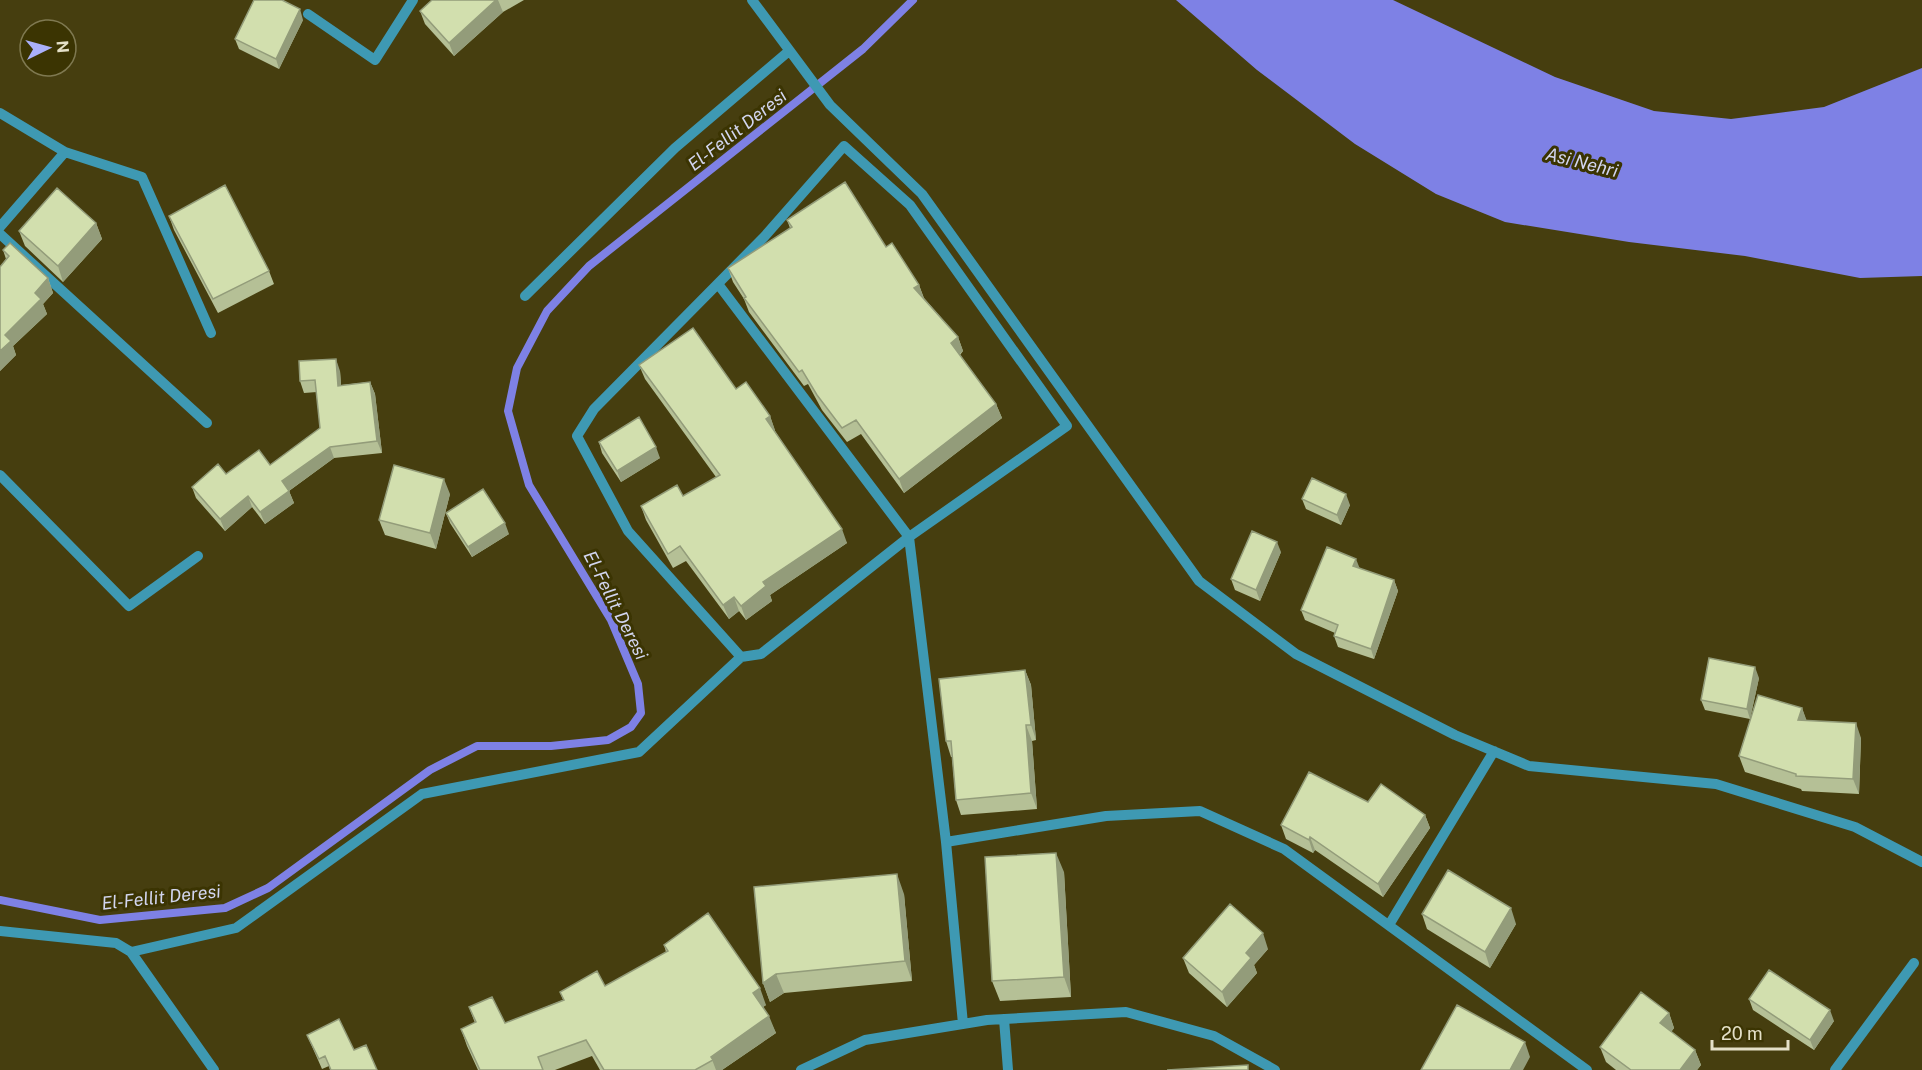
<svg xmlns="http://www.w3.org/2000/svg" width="1922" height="1070" font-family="'Public Sans',sans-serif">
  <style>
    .water { fill: #7e81e5 }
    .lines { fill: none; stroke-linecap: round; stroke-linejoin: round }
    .stream { stroke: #7e81e5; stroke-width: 8 }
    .minor { stroke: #3e99b3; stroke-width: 10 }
    .wall { fill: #b5c096 }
    .shaded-wall { fill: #939c7a }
    .building { fill: #d2dfae; stroke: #939c7a; stroke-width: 1.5 }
    .labels { text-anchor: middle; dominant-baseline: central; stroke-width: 6; stroke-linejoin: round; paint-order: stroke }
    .water-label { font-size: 18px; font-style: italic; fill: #d2d5ef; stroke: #3b3402 }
  </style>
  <rect width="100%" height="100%" fill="#463e0f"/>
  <!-- water -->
  <path class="water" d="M1176,0H1393L1555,77L1654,111L1731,119L1824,107L1922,68V276L1860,278L1745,256L1629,242L1505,222L1436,194L1355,144L1257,70Z"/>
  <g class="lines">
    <!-- stream -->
    <path class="stream" d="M0,900L100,920L225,908L268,888L430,770L477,746H551L608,740L631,727L641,713L638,684L611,620L529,485L508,411L517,368L547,311L589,266L863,49L913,0"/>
    <!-- minor -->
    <path class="minor" d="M752,0L830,105L922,194L1199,581L1296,654L1455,735L1529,766L1716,784L1855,827L1922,862
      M308,14L375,60L413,0
      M0,113L65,152L142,177L211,333
      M844,146L910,205L1067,426L909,537L761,654L741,657L628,531L577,436L594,409L765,236Z
      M0,227L65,152
      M0,234L207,423
      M718,284L909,537L946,842L963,1024
      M525,296L675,148L789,51
      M0,475L129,606L198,556
      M946,842L1106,816L1200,811L1284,849L1587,1070
      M1389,925L1494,751
      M0,931L116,943L131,952L214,1070
      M131,952L236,928L422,794L639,752L741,657
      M1004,1019L1008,1070
      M801,1070L865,1040L987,1020L1126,1012L1214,1036L1275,1070
      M1835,1070L1914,963"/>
  </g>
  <!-- wall -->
  <path class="wall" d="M432,0H524L503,12L454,56L425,24L420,11Z
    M303,20L279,69L239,49L235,39Z
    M169,216L269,271L274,284L218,313L174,230Z
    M787,220L886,247L919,285L924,298L958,337L963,351L960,355L996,404L1002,418L904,493L861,434L847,442L822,410L808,384L804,386L749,312L744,299L733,282L728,268L790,228Z
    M96,223L102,239L63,282L25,246L19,231Z
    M3,250L48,278L53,293L43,304L47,314L13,346L16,355L0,371V267L6,259Z
    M639,365L736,389L770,416L775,431L847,543L770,595L772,601L746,620L739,611L729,619L686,561L673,568L646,520L641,506L683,496L716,477L645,379Z
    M340,371L341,385L370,382L375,394L382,453L334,458L289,491L294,503L265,524L252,507L225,531L196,498L192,487L226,474L270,465L320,428L317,392L304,393L300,381Z
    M599,442L660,458L621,482L602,453Z
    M450,494L436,549L385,535L379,520Z
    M1302,499L1350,505L1341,525L1306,509Z
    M446,513L509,534L472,557L450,523Z
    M1281,552L1260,601L1235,590L1231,579Z
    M1360,569L1394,580L1398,591L1374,659L1338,647L1334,636L1335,633L1305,620L1301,610Z
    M1025,670L1031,685L1036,740L1032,741L1037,809L961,815L956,800L952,757H951L946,741Z
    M1759,678L1750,719L1705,710L1701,700Z
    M1802,708L1806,720L1861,738L1859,794L1802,791L1801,789L1745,772L1739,756Z
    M1368,802L1425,815L1430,828L1383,897L1315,850L1313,853L1286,839L1281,825Z
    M1064,872L1071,997L1000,1001L992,981Z
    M904,894L912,981L784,993L770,1002L763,983Z
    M1422,914L1516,924L1490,968L1427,929Z
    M664,945L766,1005L763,1007L776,1033L722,1070H600L592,1056L555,1070H478L467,1046L461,1029L475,1023L469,1007L505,1023L563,1000L560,992L605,986L666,952Z
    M1268,949L1254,965L1257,973L1227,1007L1189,973L1183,958Z
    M1749,999L1834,1021L1814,1050L1753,1010Z
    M1669,1013L1674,1028L1671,1032L1695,1050L1701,1065L1697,1070H1616L1606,1062L1600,1047Z
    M307,1035L354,1050L377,1070H330L329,1066L322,1069Z"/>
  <!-- shaded-wall -->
  <path class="shaded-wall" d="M496,0H498L503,12L454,56L449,43Z
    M300,9L303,20L279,69L276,59Z
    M96,223L102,239L63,282L58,266Z
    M48,278L53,293L43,304L47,314L13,346L16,355L0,371V351L5,335L35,293Z
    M919,285L924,299L914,288Z
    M958,337L963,351L956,357L951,343Z
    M336,359L340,371L342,398L338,386Z
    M370,382L375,394L382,453L377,441Z
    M996,404L1002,418L904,493L899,479Z
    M770,416L775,430L772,433L766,419Z
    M330,447L334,458L286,493L282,481Z
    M656,447L660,458L621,482L617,471Z
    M444,479L450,494L436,549L430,533Z
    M289,491L294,503L265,524L260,512Z
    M1346,494L1350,505L1341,525L1337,515Z
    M248,496L252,507L225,531L220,519Z
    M505,523L509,534L472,557L468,547Z
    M842,529L847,543L770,595L772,601L746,620L741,606L763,582Z
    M1277,542L1281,552L1260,601L1256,590Z
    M1356,559L1360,569L1353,566Z
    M1394,580L1398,591L1374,659L1371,649Z
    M734,597L739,611L729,619L723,605Z
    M1755,667L1759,678L1750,719L1747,709Z
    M1025,670L1031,685L1036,740L1031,725Z
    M1802,708L1808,724L1798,720Z
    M1856,723L1861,738L1859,794L1853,779Z
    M1026,725L1032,741L1037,809L1031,793Z
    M1425,815L1430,828L1383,897L1378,884Z
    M1310,837L1315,850L1313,853L1309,840Z
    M1056,853L1064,872L1071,997L1064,977Z
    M897,874L904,894L912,981L905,961Z
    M1511,908L1516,924L1490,968L1485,952Z
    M1263,933L1268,949L1254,965L1257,973L1227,1007L1222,992L1246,953Z
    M776,974L784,993L770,1002L763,983Z
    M760,988L766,1005L759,1010L753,993Z
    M1830,1010L1834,1021L1814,1050L1810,1040Z
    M1669,1013L1674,1028L1666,1039L1660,1023Z
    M769,1016L776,1033L722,1070H716L711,1057Z
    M1525,1042L1530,1057L1523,1070H1510Z
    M1695,1050L1701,1065L1697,1070H1680Z"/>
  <!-- building -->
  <path class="building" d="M254,0H282L300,9L276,59L235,39Z
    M432,0H496L449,43L420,11Z
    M845,182L886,247L892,243L919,285L914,288L958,337L951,343L996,404L899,479L856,420L842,428L817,395L802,370L799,372L744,298L746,297L728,268L792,227L787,220Z
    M225,185L269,271L213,299L169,216Z
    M57,188L96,223L58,266L19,231Z
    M10,243L48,278L35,293L41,299L5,335L11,341L0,351V267L9,256L3,250Z
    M693,328L736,389L746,382L770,416L766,419L842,529L763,582L766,586L741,606L734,597L723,605L680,546L668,554L641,506L677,485L683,496L720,475L639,365Z
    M336,359L338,386L370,382L377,441L330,447L282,481L289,491L260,512L248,496L220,519L192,487L218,464L226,474L259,450L270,465L320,428L315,380L300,381L299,361Z
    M639,417L656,447L617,471L599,442Z
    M394,465L444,479L430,533L379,520Z
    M1312,478L1346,494L1337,515L1302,499Z
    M483,489L505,523L468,547L446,513Z
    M1252,531L1277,542L1256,590L1231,579Z
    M1327,547L1356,559L1353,566L1394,580L1371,649L1334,636L1338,625L1301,610Z
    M1709,658L1755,667L1747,709L1701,700Z
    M1025,670L1031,725H1026L1031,793L956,800L951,741H946L939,679Z
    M1758,695L1802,708L1798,720L1856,723L1853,779L1796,776V774L1739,756Z
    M1309,772L1368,802L1381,784L1425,815L1378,884L1310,837L1309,840L1281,825Z
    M1056,853L1064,977L992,981L985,857Z
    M1448,870L1511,908L1485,952L1422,914Z
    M897,874L905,961L776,974L763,983L754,887Z
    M1230,904L1263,933L1246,953L1251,958L1222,992L1183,958Z
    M708,913L760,988L753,993L769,1016L711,1057L713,1060L695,1070H604L586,1040L538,1057L543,1070H480L461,1029L476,1022L469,1007L492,997L505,1023L564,1000L560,992L597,971L605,986L668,951L664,945Z
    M1769,970L1830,1010L1810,1040L1749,999Z
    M1641,992L1669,1013L1660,1023L1695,1050L1680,1070H1631L1600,1047Z
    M1457,1005L1525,1042L1510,1070H1421Z
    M339,1019L354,1050L366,1045L377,1070H331L325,1056L319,1059L307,1035Z
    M1248,1065V1070H1167Z"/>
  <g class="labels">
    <!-- water labels -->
    <g class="water-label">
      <text transform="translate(737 130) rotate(-38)">El-Fellit Deresi</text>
      <text transform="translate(1582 162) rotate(14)">Asi Nehri</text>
      <text transform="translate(616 605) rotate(63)">El-Fellit Deresi</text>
      <text transform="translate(161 897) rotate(-6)">El-Fellit Deresi</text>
    </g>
  </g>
  <!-- north arrow -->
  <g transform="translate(48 48) rotate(85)"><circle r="28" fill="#3b3402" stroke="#7f7951" stroke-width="1.5"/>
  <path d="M0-4.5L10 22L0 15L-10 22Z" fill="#aab0fb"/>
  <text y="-9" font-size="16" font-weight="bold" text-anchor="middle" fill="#e4e0c8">N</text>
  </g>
  <!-- scale -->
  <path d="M1712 1040v9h76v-9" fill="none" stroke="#e4e0c8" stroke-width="3"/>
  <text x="1721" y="1040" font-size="18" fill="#e4e0c8" stroke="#3b3402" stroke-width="4.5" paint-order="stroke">20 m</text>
</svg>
